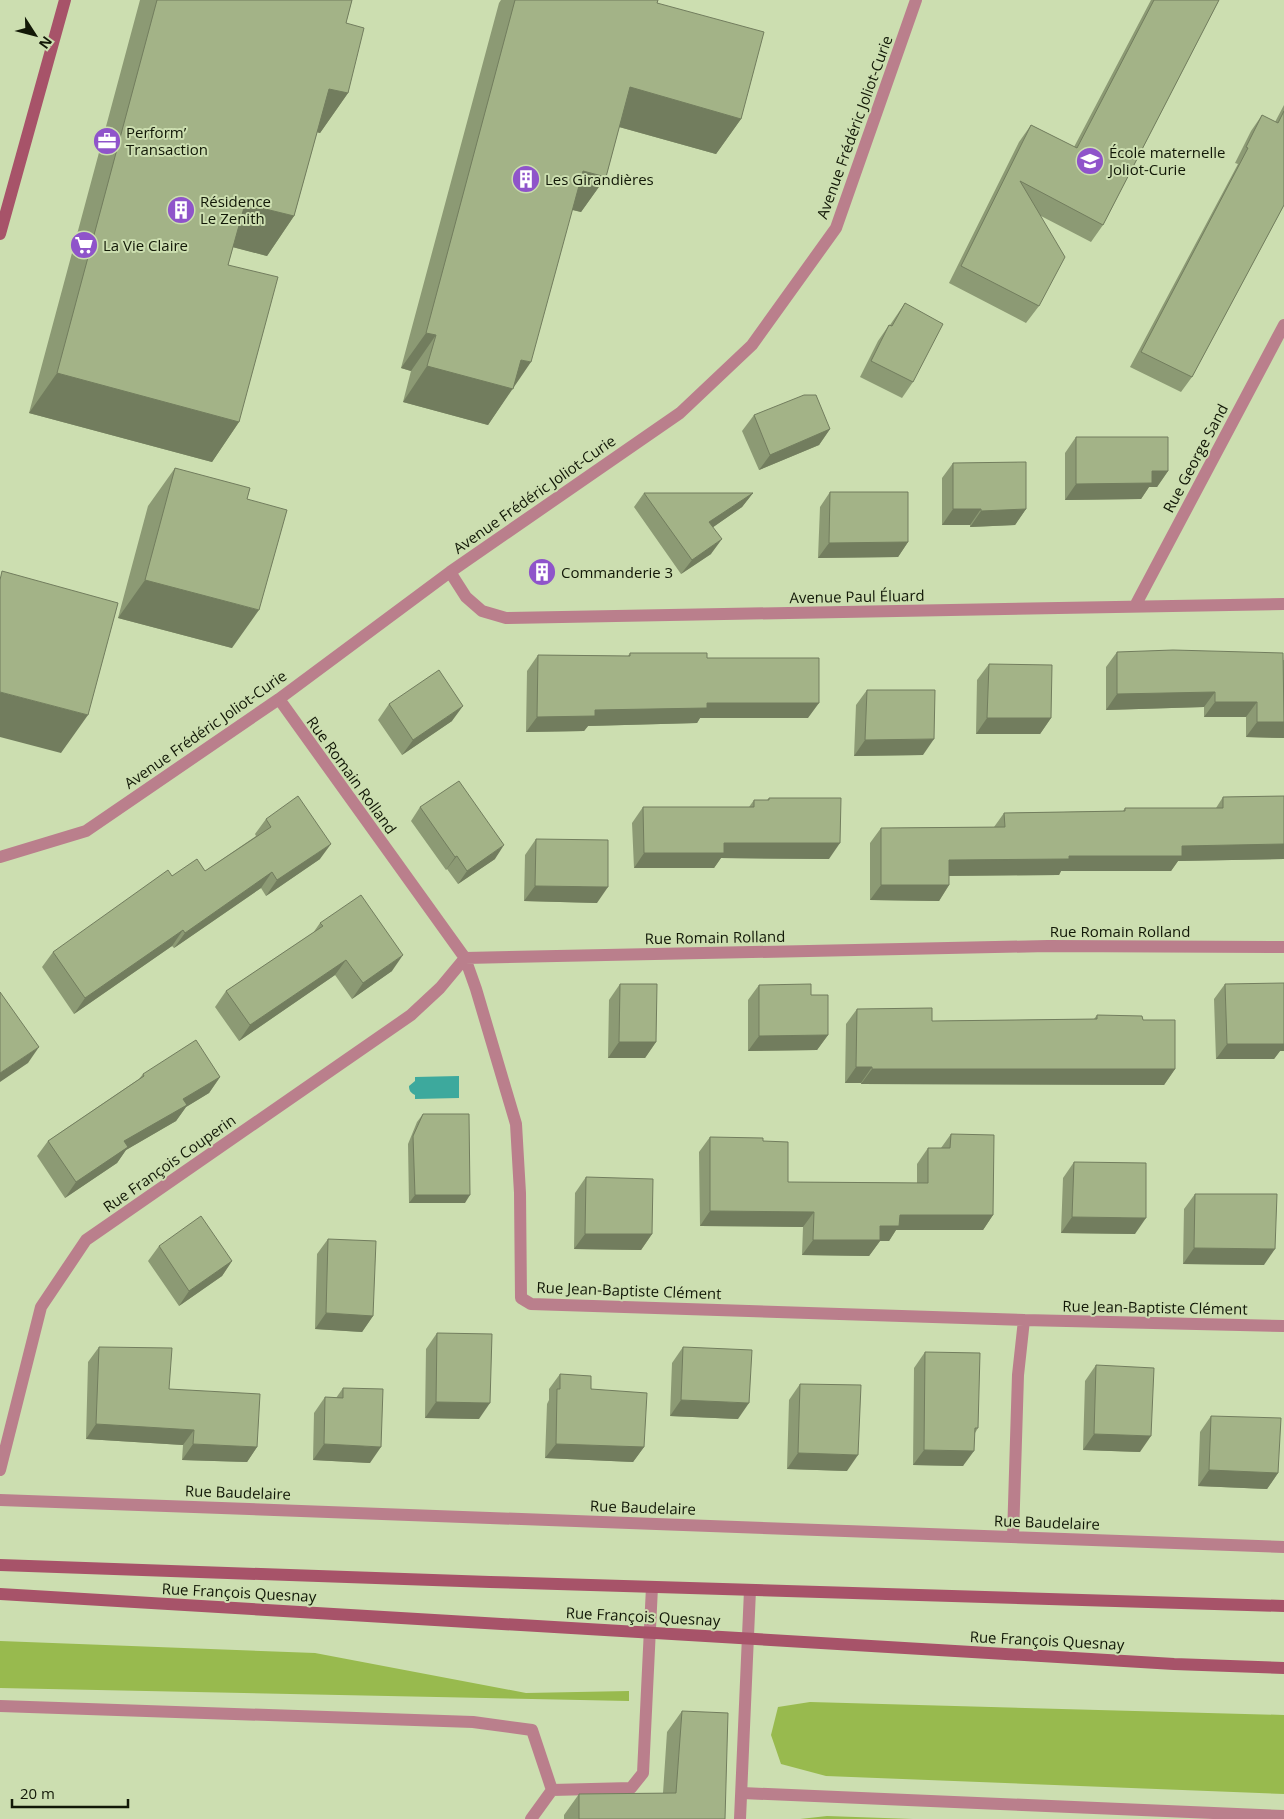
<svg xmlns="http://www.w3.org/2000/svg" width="1284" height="1819" font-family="'Open Sans',sans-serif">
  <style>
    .green { fill: #98ba4e }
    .water { fill: #3da99d }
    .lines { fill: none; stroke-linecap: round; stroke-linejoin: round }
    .lane { stroke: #ba7f8c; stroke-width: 12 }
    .street { stroke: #ba7f8c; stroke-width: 12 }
    .secondary { stroke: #a75369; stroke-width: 12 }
    .wall { fill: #8c9a74 }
    .shaded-wall { fill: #727d5e }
    .building { fill: #a3b387; stroke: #727d5e }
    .labels { text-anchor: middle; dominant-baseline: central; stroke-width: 4; stroke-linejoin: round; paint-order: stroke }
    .street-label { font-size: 15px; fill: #121807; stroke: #ccdeb0 }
    .poi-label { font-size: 15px; fill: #121807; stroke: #ccdeb0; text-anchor: start }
  </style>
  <rect width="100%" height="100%" fill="#ccdeb0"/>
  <!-- green -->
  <path class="green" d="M0,1641L315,1653L526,1693L629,1691V1701L0,1688Z
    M810,1702L1284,1715V1794L826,1776L781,1764L771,1735L778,1707Z
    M827,1816L913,1819H800Z"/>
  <!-- water -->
  <path class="water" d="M459,1076V1098L415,1099V1095C411,1093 409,1091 409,1086L415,1081V1077Z"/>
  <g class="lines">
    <!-- lane -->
    <path class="lane" d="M0,1706L473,1722L532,1730L552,1790L531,1819
      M552,1790L631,1788L643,1773L652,1587
      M742,1793L1284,1816
      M740,1819L750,1590"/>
    <!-- street -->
    <path class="street" d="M450,572L466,597L482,611L506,618L1284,604
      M1135,606L1284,325
      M279,699L465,958L1048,946L1284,947
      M0,857L86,831L279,699L450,572L680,413L752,345L836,228L916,0
      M465,958L476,989L516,1124L520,1193L521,1298L531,1304L1024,1320L1284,1326
      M0,1470L41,1307L86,1240L411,1015L440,988L465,958
      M0,1500L1284,1547
      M1013,1537L1018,1375L1024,1320"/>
    <!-- secondary -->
    <path class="secondary" d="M0,234L65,0
      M0,1565L490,1582L1284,1606
      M0,1594L1174,1664L1284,1668"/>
  </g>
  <!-- wall -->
  <path class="wall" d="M140,0H352L346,23L348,93L320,133L317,132L294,216L267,256L233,247L228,265L239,422L212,462L29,413Z
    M501,0H658L657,3L741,119L716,154L619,127L606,177L581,212L572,210L513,387L488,425L403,402L411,371L401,368L499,3Z
    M1151,0H1219L1103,225L1091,242L1041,216L1039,306L1026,323L949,283L1019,142L1031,125L1074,147Z
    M1284,105V205L1192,377L1181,392L1130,367L1238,164L1235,163L1251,131L1262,115L1275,122Z
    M905,303L913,382L902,398L860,377L878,341L889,325H890Z
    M754,415L830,429L819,445L759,470L742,431Z
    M1076,437L1168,471L1157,487H1149L1141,499L1065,500V453Z
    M953,463L1026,509L1015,525L970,527V525H942V478Z
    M175,468L247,499L232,648L118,618L148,506Z
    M830,492L908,542L898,557L818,558L820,507Z
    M644,493H753L742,507L713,527L711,554L681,574L634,507Z
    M1117,652L1284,660V738L1246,737V717H1204V707L1106,710V667Z
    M630,653L707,658L808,718H700L697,723L588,726L584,731L526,732L527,671L538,655L628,656Z
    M989,664L1051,718L1040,734H976L977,680Z
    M867,690L923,755L854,756L856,705Z
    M389,704L452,721L402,755L378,720Z
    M1284,796V859L1178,861L1171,871H1061L1059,875L949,876V885L939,901L870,900V843L881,828L994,827L1004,813L1123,811L1125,808H1216L1223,797Z
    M769,798L829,859L721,858L714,868H634L632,823L643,807H749L754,800H767Z
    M420,807L495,859L458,884L447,869L446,870L411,821Z
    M266,819L320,859L266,896L261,888L174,948L172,946L74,1014L42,967L53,952L172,876L205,871L256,836L255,834Z
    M536,839L597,903L524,901L525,855Z
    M320,923L392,971L352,999L335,975L239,1041L215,1007L226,991L313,933Z
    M620,984L656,1042L645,1058H608L609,1000Z
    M1225,984L1280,1051L1274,1059H1216L1214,999Z
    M759,985L811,995L828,1035L817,1050L748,1051V1000Z
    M857,1009L932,1021L1094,1019L1097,1015L1143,1020L1175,1069L1164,1085L861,1084V1083H845L846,1024Z
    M143,1074L220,1077L209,1093L186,1107L176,1121L126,1150L117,1163L65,1198L37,1156L48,1141L139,1079Z
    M423,1114L465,1203H409L408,1144L417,1122Z
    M951,1134L993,1215L983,1230H896L889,1241H880L869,1256L802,1255L803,1227L700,1226L699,1152L710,1137L763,1141L788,1182L917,1183V1164L928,1148H941Z
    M1074,1162L1135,1234L1061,1233L1063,1178Z
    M586,1177L652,1234L641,1250L574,1249L575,1193Z
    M1195,1194L1264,1265L1183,1264L1184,1209Z
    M328,1239L373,1316L362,1332L315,1329L317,1254Z
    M159,1246L232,1261L222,1276L179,1306L148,1261Z
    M437,1333L479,1419L425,1418L426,1349Z
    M99,1347L169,1389L257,1447L247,1462L182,1460L183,1445L86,1439L88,1362Z
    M683,1347L738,1419L670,1416L672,1363Z
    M925,1352L978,1428L975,1433L963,1466L913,1465L914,1368Z
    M1096,1365L1140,1452L1083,1450L1085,1381Z
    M560,1374L591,1389L644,1447L633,1462L545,1458L547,1404L549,1400V1389Z
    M800,1384L847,1471L787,1469L789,1400Z
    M343,1388L370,1463L313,1460L314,1413L325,1397L336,1398Z
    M1211,1416L1278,1473L1267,1489L1198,1486L1200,1432Z
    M682,1711L725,1819H564V1815L579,1794L663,1793L667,1732Z"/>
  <!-- shaded-wall -->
  <path class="shaded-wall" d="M630,87L741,119L716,154L605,123Z
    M329,89L348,93L320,133L301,128Z
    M583,171L606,177L581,212L558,206Z
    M245,204L294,216L267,256L217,243Z
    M426,333L436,335L411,371L401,368Z
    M521,360L531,362L488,425L403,402L427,366Z
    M57,373L239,422L212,462L29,413Z
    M830,429L819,445L759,470L770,455Z
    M1152,471H1168L1157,487H1149L1141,499L1065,500L1076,484Z
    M753,493L742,507L699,537L709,522Z
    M953,509H981L970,525H942Z
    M1026,509L1015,525L970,527L981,511Z
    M722,539L711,554L681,574L692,560Z
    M908,542L898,557L818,558L829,543Z
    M145,580L259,610L232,648L118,618Z
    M0,692L88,715L61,753L0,737Z
    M1215,692L1204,707L1106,710L1117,694Z
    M1215,702H1257L1246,717H1204Z
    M707,703H819L808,718H700L697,723L588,726L584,731L526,732L537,717L595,710Z
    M463,706L452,721L402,755L413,740Z
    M987,718H1051L1040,734H976Z
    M1257,722H1284V738L1246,737Z
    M934,739L923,755L854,756L865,740Z
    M724,843H840L829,859L721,858L714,868H634L644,853Z
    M331,844L320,859L266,896L277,880Z
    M1284,844V859L1178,861L1171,871H1061L1059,875L938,876L949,860L1069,856L1182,846Z
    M504,845L495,859L458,884L467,871Z
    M457,856L447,869L446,870L455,857Z
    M272,872L261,888L174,948L185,933Z
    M881,885H949L939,901L870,900Z
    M535,886L608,887L597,903L524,901Z
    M183,930L172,946L74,1014L85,998Z
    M403,955L392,971L352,999L363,983Z
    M346,960L335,975L239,1041L250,1025Z
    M828,1035L817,1050L748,1051L759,1036Z
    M1284,1037V1051H1280L1274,1059H1216L1227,1044Z
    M619,1042H656L645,1058H608Z
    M39,1047L28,1063L0,1082V1073Z
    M856,1067H872L861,1083H845Z
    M872,1069H1175L1164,1085L861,1084Z
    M220,1077L209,1093L186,1107L176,1121L126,1150L117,1163L65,1198L76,1182L124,1141L183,1099Z
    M415,1195H470L465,1203H409Z
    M710,1211L814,1212L803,1227L700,1226Z
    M900,1215H993L983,1230H896L889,1241H880L869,1256L802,1255L813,1240Z
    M1072,1217L1146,1218L1135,1234L1061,1233Z
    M585,1234H652L641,1250L574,1249Z
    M1194,1248L1275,1249L1264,1265L1183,1264Z
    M232,1261L222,1276L179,1306L189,1291Z
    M326,1313L373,1316L362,1332L315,1329Z
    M681,1400L749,1403L738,1419L670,1416Z
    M436,1402L490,1403L479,1419L425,1418Z
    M96,1424L194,1430L183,1445L86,1439Z
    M1094,1434L1151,1436L1140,1452L1083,1450Z
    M193,1444L257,1447L247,1462L182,1460Z
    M324,1444L381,1447L370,1463L313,1460Z
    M556,1444L644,1447L633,1462L545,1458Z
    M924,1450L974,1451L963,1466L913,1465Z
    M798,1453L858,1455L847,1471L787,1469Z
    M1209,1470L1278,1473L1267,1489L1198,1486Z"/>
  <!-- building -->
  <path class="building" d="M157,0H352L346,23L364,28L348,93L329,89L294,216L245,204L228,265L278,277L239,422L57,373Z
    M515,0H658L657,3L764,32L741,119L630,87L606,177L583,171L531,362L521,360L513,389L427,366L436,335L426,333Z
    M1154,0H1219L1103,225L1020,181L1065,257L1039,306L961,266L1031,125L1077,148Z
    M1284,111V205L1192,377L1141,352L1248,148L1246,147L1262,115L1278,123Z
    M905,303L943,324L913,382L871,361L889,325L892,326Z
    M804,395H816L830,429L770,455L754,415Z
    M1076,437H1168V471H1152V483L1076,484Z
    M1026,462V509L981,511V509H953V463Z
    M175,468L250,488L247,499L287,510L259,610L145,580Z
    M830,492H908V542L829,543Z
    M644,493H753L709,522L722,539L692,560Z
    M2,571L118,603L88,715L0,692V580Z
    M1173,650L1283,653L1284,722H1257V702H1215V692L1117,694V652Z
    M630,653H707V658H819V703H707V708L595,710V716L537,717L538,655L630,656Z
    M989,664L1052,665L1051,718H987Z
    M439,670L463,706L413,740L389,704Z
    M867,690H935L934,739L865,740Z
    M459,781L504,845L467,871L457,856L455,857L420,807Z
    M298,796L331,844L277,880L272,872L185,933L183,930L85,998L53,952L168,870L172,876L197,859L205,871L271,827L266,819Z
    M1284,796V844L1182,846V856H1069V859L949,860V885H881V828L1005,827L1004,813L1125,811V808H1223V797Z
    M769,798H841L840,843H724V853H644L643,807H754V800H769Z
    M536,839L608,840V887L535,886Z
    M361,895L403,955L363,983L346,960L250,1025L226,991L323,926L320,923Z
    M1284,983V1044H1227L1225,984Z
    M620,984H657L656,1042H619Z
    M811,984V995H828V1035L759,1036V985Z
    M0,992L39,1047L0,1073Z
    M932,1008V1021L1097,1019V1015L1142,1016L1143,1020H1175V1069H872V1067H856L857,1009Z
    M196,1040L220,1077L183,1099L187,1105L124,1141L128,1147L76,1182L48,1141L144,1076L143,1074Z
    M423,1114H469L470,1195H415L413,1136Z
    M951,1134L994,1135L993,1215H900L899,1226H880V1240H813L814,1212L710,1211V1137L763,1138V1141L788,1142V1182L928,1183V1148H950Z
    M1074,1162L1146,1163V1218L1072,1217Z
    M586,1177L653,1179L652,1234H585Z
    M1195,1194H1277L1275,1249L1194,1248Z
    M201,1216L232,1261L189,1291L159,1246Z
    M328,1239L376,1241L373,1316L326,1313Z
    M437,1333L492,1334L490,1403L436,1402Z
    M99,1347L172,1348L169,1389L260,1394L257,1447L193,1444L194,1430L96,1424Z
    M683,1347L752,1350L749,1403L681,1400Z
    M925,1352L980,1353L978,1428H975L974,1451L924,1450Z
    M1096,1365L1154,1368L1151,1436L1094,1434Z
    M560,1374L591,1376V1389L647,1393L644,1447L556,1444L557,1389H560Z
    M800,1384L861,1385L858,1455L798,1453Z
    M343,1388L383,1389L381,1447L324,1444L325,1397L343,1398Z
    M1211,1416L1281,1418L1278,1473L1209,1470Z
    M682,1711L728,1713L725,1819H579V1794L676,1793Z"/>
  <!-- icons -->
  <defs>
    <symbol id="office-disc" viewBox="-11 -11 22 22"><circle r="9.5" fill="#8f54ca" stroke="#ccdeb0"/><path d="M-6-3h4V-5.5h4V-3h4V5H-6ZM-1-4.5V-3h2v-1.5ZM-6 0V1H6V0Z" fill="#fff"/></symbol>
    <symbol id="school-disc" viewBox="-11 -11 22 22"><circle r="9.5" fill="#8f54ca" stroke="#ccdeb0"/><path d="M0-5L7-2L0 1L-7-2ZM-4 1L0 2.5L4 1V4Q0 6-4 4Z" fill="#fff"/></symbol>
    <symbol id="building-disc" viewBox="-11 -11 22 22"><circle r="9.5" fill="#8f54ca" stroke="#ccdeb0"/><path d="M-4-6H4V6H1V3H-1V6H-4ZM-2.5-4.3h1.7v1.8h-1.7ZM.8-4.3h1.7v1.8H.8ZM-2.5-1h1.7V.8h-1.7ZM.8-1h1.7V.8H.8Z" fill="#fff"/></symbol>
    <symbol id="supermarket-disc" viewBox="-11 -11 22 22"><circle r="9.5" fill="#8f54ca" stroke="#ccdeb0"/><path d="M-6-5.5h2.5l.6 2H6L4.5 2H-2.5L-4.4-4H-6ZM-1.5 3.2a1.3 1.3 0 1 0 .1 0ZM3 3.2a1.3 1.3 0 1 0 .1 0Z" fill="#fff"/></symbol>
  </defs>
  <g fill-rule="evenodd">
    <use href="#office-disc" x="91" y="125" width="32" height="32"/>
    <use href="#school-disc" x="1074" y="145" width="32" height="32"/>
    <use href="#building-disc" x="510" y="163" width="32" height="32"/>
    <use href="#building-disc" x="165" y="194" width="32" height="32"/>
    <use href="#supermarket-disc" x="68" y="229" width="32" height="32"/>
    <use href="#building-disc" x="526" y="556" width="32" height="32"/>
  </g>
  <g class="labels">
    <!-- street labels -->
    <g class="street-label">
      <text transform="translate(854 127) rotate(-70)">Avenue Frédéric Joliot-Curie</text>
      <text transform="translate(1195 458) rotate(-62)">Rue George Sand</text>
      <text transform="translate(534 494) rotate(-35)">Avenue Frédéric Joliot-Curie</text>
      <text transform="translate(857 596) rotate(-1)">Avenue Paul Éluard</text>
      <text transform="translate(205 729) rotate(-35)">Avenue Frédéric Joliot-Curie</text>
      <text transform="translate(352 775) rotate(54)">Rue Romain Rolland</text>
      <text x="1120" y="931">Rue Romain Rolland</text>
      <text transform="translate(715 937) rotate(-1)">Rue Romain Rolland</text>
      <text transform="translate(169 1163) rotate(-35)">Rue François Couperin</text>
      <text transform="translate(629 1290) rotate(2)">Rue Jean-Baptiste Clément</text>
      <text transform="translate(1155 1307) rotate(1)">Rue Jean-Baptiste Clément</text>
      <text transform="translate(238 1492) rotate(2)">Rue Baudelaire</text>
      <text transform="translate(643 1507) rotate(2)">Rue Baudelaire</text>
      <text transform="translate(1047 1522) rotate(2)">Rue Baudelaire</text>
      <text transform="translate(239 1592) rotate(3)">Rue François Quesnay</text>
      <text transform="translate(643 1616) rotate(3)">Rue François Quesnay</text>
      <text transform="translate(1047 1640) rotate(3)">Rue François Quesnay</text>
    </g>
    <!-- poi labels -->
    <g class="poi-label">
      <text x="126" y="132">Perform’<tspan x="126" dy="17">Transaction</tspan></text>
      <text x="1109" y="152">École maternelle<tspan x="1109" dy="17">Joliot-Curie</tspan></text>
      <text x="545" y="179">Les Girandières</text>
      <text x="200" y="201">Résidence<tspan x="200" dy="17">Le Zenith</tspan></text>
      <text x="103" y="245">La Vie Claire</text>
      <text x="561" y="572">Commanderie 3</text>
    </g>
  </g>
  <!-- north arrow -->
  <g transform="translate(35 35) rotate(126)" stroke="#ccdeb0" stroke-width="4" paint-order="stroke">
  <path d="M0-4L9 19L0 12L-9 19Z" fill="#121807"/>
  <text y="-8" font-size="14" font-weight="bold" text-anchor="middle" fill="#121807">N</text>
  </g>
  <!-- scale -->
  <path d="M12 1799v8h116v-8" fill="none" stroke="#121807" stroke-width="2.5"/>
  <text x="20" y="1799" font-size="15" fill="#121807" stroke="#ccdeb0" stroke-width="4" paint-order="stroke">20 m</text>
</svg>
